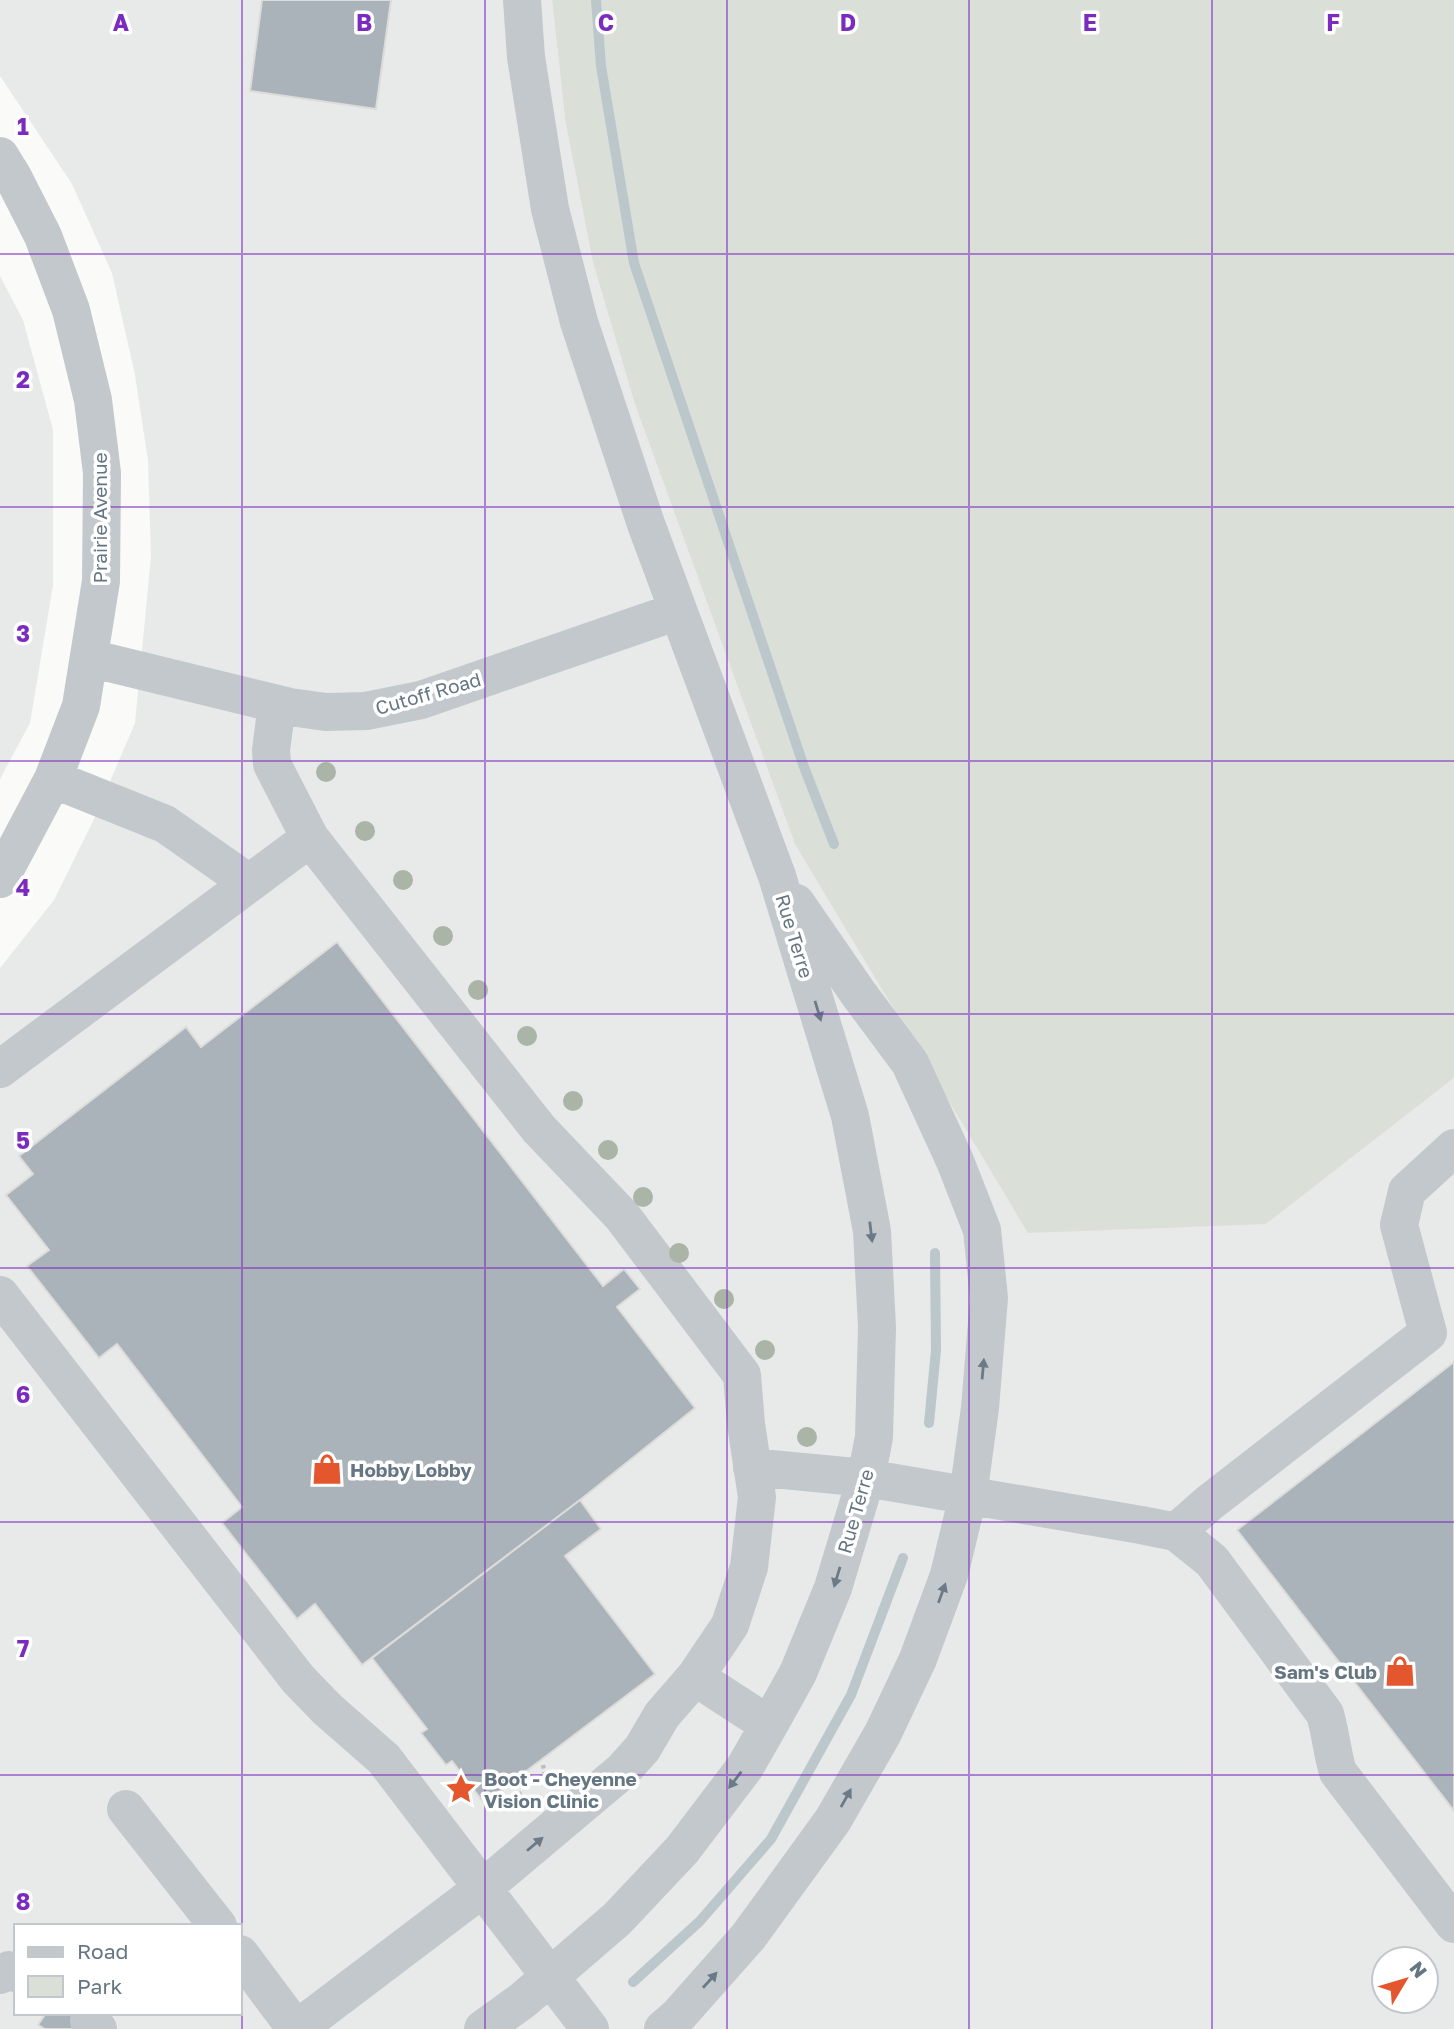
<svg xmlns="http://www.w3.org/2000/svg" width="1454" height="2029" font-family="'Golos Text',sans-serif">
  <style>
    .built { fill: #e8e9e9; fill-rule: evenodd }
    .green { fill: #dadfd7 }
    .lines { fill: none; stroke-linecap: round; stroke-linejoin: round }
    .stream { stroke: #bbc7cb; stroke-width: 10 }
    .building { fill: #aab3b9; stroke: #dcdcda; stroke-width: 2 }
    .path { stroke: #bbbfc2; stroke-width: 4.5; stroke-dasharray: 3.5 3.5; stroke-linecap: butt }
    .minor { stroke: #c3c8cc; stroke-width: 38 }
    .tree { fill: #aab4a7 }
    .oneway { fill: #6a7a87 }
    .grid { fill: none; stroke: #7b2cbf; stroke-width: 2; stroke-opacity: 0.55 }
    .labels { text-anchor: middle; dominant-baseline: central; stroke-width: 7; stroke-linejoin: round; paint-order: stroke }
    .street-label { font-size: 19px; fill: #657683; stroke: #fff }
    .poi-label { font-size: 19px; font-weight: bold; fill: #657683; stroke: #fff; text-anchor: start }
    .grid-label { font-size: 23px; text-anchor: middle; font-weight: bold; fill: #7b2cbf; stroke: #fff; stroke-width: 7; stroke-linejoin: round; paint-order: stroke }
  </style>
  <rect width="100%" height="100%" fill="#fafaf8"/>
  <!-- built -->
  <path class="built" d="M0,0H552L565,118L1266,1224L1454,1078V2029H0V968L54,900L94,819L135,723L151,556L148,461L135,375L112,273L72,184L0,76ZM16,1926H240V2013H16ZM1384,1959H1426V2001H1384Z
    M0,276L23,320L53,430V585L30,723L0,779Z"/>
  <!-- green -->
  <path class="green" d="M552,0H1454V1078L1266,1224L1028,1233L795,844L635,404L593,262L565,118Z"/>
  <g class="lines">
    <!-- stream -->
    <path class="stream" d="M596,0L601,66L634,263L804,767L834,844
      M929,1423L936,1350L935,1253
      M633,1982L700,1921L771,1839L851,1695L903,1558"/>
  </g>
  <!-- building -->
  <path class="building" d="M262,0H391L376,109L250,91Z
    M337,942L603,1286L624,1269L640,1289L617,1307L695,1408L580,1500L362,1665L315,1604L297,1619L222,1523L242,1507L117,1344L99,1358L27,1266L49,1250L6,1195L33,1174L19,1156L186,1027L201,1047Z
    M1454,1362V1811L1237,1530Z
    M580,1500L601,1529L565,1556L655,1674L484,1803L452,1761L446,1765L421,1733L427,1729L372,1658Z
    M46,2013H91L84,2029H45L38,2025Z"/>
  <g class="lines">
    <!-- path -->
    <path class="path" d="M543,1765L548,1788
      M517,1785L523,1807"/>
    <!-- minor -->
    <path class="minor" d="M0,156L13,177L43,236L71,310L93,400L102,473L101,581L81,706L53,779L0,879
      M89,658L290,707L326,712L366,711L421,700L678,611
      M277,704L271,750L272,764L310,838
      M53,779L165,824L249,883
      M0,1069L310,838L539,1129L622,1216L742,1375L746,1424L757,1497L749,1567L730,1625L695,1677L662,1715L642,1749L622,1771L483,1888L297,2029
      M0,1295L298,1679L327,1709L384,1759L590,2029
      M752,1467L866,1478L1141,1525L1176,1532L1212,1561L1325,1714C1331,1734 1332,1753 1338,1772L1454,1924
      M1176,1532L1209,1503L1428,1333L1399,1225L1407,1191L1454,1148
      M695,1677L769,1725
      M126,1809L218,1926
      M240,1954L296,2029
      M0,1975L9,1970L16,1973
      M89,2021L98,2029
      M483,2029L523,2000L617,1919L682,1850L745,1767L769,1725L798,1673L833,1588L866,1478L874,1437L877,1327L872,1231L850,1116L777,876L646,524L579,322L550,209L526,57L522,0
      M663,2029L678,2016L748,1937L833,1820L883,1733L918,1659L949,1575L968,1496L980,1408L989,1298L982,1230L955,1161L910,1063L858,993L796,903"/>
  </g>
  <!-- trees -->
  <g class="tree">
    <circle cx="326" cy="772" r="10"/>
    <circle cx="365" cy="831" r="10"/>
    <circle cx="403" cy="880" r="10"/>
    <circle cx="443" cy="936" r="10"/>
    <circle cx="478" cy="990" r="10"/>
    <circle cx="527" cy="1036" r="10"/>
    <circle cx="573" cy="1101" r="10"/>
    <circle cx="608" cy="1150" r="10"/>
    <circle cx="643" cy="1197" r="10"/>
    <circle cx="679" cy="1253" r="10"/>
    <circle cx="724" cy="1299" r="10"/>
    <circle cx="765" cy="1350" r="10"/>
    <circle cx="807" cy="1437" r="10"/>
  </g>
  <!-- one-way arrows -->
  <defs><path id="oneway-solid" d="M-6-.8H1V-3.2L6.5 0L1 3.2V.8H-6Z" transform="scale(1.75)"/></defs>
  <g class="oneway">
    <use href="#oneway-solid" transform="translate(818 1011) rotate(73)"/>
    <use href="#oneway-solid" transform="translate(871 1232) rotate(83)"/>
    <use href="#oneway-solid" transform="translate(983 1369) rotate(-85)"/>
    <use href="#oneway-solid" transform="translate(837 1577) rotate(107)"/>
    <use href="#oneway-solid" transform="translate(942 1593) rotate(-70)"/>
    <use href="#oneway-solid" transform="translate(735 1780) rotate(127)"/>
    <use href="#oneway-solid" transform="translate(846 1798) rotate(-61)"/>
    <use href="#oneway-solid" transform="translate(535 1844) rotate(-40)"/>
    <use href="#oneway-solid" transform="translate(710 1980) rotate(-48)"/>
  </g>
  <!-- grid -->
  <path class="grid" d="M242,0V2029M485,0V2029M727,0V2029M969,0V2029M1212,0V2029M0,254H1454M0,507H1454M0,761H1454M0,1014H1454M0,1268H1454M0,1522H1454M0,1775H1454"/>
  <!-- icons -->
  <defs>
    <symbol id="shop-bare" viewBox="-9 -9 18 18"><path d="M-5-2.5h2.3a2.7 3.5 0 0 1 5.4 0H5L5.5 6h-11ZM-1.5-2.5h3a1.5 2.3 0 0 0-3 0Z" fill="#e4572e" stroke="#fff" stroke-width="2.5" paint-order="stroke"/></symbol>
    <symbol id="sight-bare" viewBox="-9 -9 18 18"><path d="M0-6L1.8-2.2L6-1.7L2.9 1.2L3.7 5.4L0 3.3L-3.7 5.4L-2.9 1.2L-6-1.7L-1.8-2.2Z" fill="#e4572e" stroke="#fff" stroke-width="2.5" paint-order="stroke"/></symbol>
  </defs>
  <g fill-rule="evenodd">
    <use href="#shop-bare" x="305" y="1447" width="44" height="44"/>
    <use href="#shop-bare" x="1378" y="1649" width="44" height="44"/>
    <use href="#sight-bare" x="439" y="1767" width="44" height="44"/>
  </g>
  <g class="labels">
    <!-- street labels -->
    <g class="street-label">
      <text transform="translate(99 518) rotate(-90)">Prairie Avenue</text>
      <text transform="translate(428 693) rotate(-16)">Cutoff Road</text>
      <text transform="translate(795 936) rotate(73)">Rue Terre</text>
      <text transform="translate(855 1511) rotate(-74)">Rue Terre</text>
    </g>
    <!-- poi labels -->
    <g class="poi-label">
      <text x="350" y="1469">Hobby Lobby</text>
      <text x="1377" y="1671" text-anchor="end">Sam's Club</text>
      <text x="484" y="1778">Boot - Cheyenne<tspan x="484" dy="22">Vision Clinic</tspan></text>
    </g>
  </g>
  <g class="grid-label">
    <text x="121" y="31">A</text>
    <text x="364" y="31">B</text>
    <text x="606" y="31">C</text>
    <text x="848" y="31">D</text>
    <text x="1090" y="31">E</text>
    <text x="1333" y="31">F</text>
    <text x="23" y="135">1</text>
    <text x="23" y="388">2</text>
    <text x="23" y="642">3</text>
    <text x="23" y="896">4</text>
    <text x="23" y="1149">5</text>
    <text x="23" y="1403">6</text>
    <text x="23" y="1657">7</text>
    <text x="23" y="1910">8</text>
  </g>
  <!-- legend -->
  <rect x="14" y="1924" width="228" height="91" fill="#ffffff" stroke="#c1c8cd" stroke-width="2"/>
  <rect x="28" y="1947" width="35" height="10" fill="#c3c8cc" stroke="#c1c8cd" stroke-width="2"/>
  <text x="77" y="1959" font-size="21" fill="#657683">Road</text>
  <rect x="28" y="1976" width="35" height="21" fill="#dadfd7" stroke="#c1c8cd" stroke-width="2"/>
  <text x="77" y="1994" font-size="21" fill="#657683">Park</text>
  <!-- north arrow -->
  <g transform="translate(1405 1980) rotate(52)"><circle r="33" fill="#ffffff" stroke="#c1c8cd" stroke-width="2"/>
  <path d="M0-5L12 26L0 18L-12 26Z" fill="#e4572e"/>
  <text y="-10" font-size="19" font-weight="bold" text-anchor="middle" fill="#657683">N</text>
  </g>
</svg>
